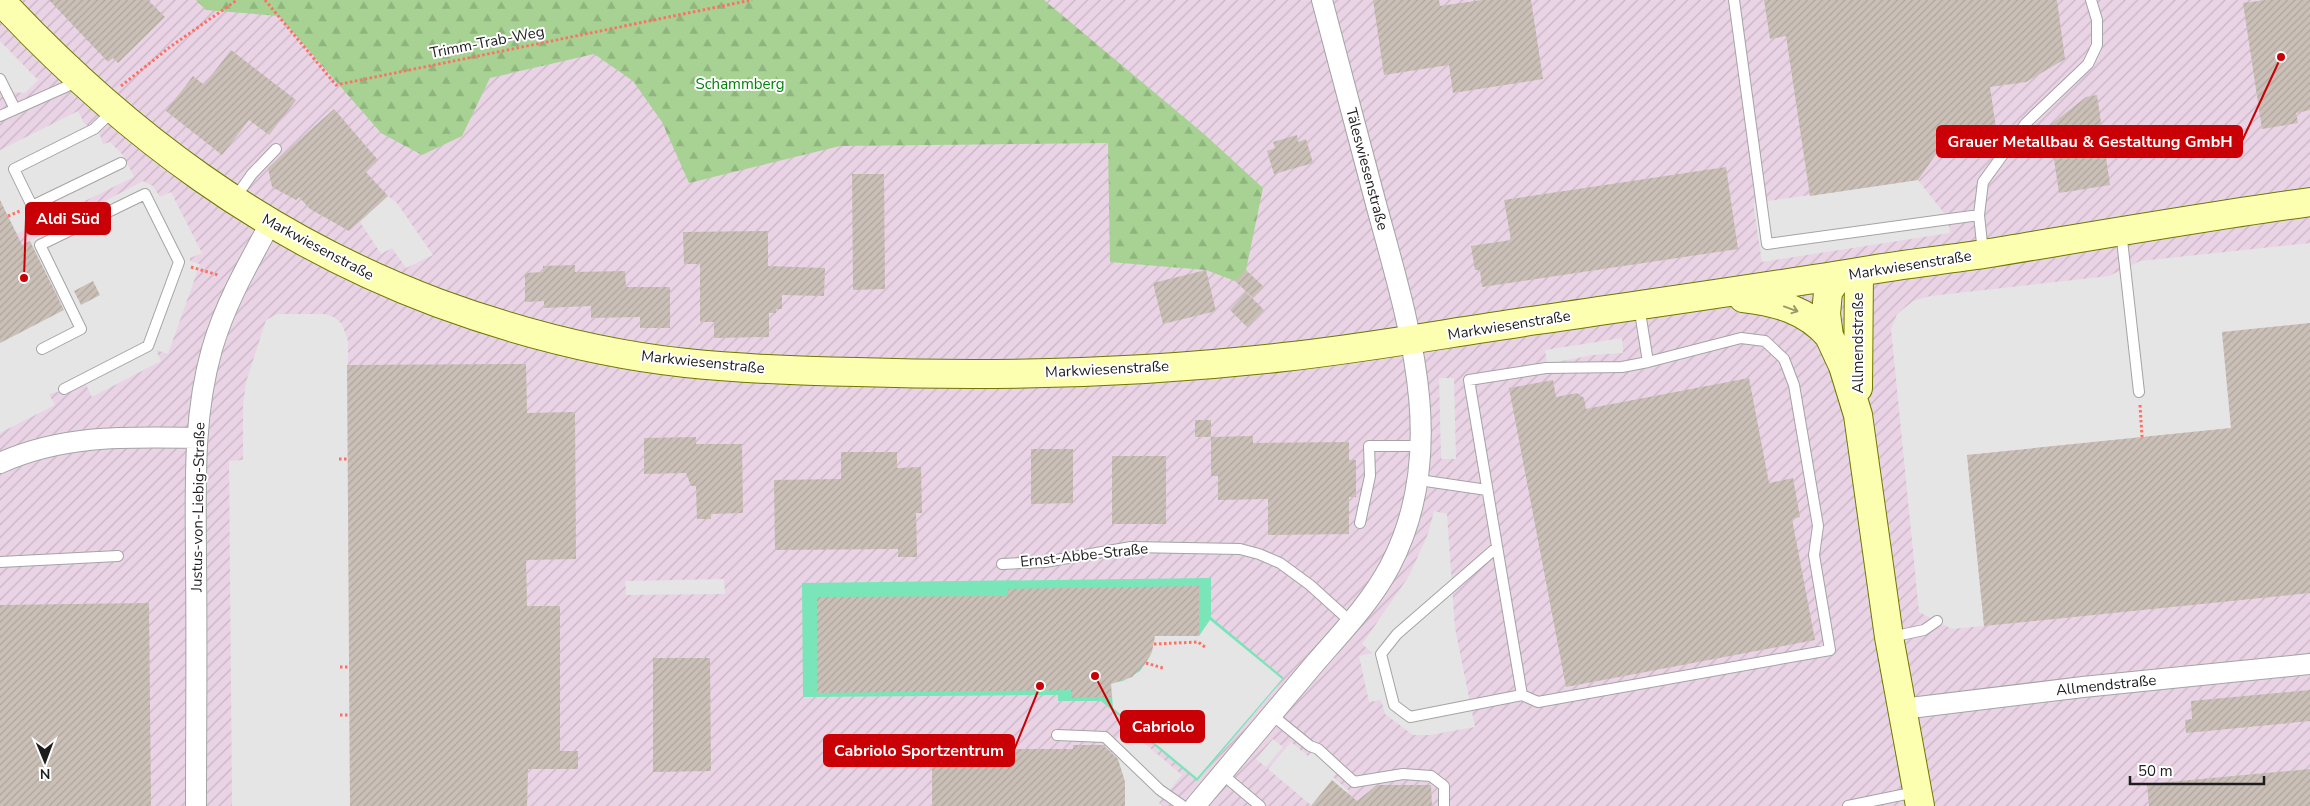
<svg xmlns="http://www.w3.org/2000/svg" width="2310" height="806" font-family="'Nunito Sans',sans-serif">
  <style>
    .industrial { fill: url(#industrial-furrows) }
    .forest { fill: url(#forest-firs) }
    .pitch { fill: #79e5b8 }
    .parking { fill: #e5e5e5 }
    .building { fill: url(#building-hatch) }
    .lines { fill: none; stroke-linecap: round; stroke-linejoin: round }
    .lane-casing { stroke: #a4a4a4; stroke-width: 12 }
    .street-casing { stroke: #a4a4a4; stroke-width: 22 }
    .secondary-casing { stroke: #6e7700; stroke-width: 30 }
    .path { stroke: #ff6f62; stroke-width: 3; stroke-dasharray: 2.5 2.5; stroke-linecap: butt }
    .lane { stroke: #fff; stroke-width: 10 }
    .street { stroke: #fff; stroke-width: 20 }
    .secondary { stroke: #fcfeb0; stroke-width: 28 }
    .oneway { stroke: #98996e }
    .labels { text-anchor: middle; dominant-baseline: central; stroke-width: 4; stroke-linejoin: round; paint-order: stroke }
    .street-label { font-size: 15px; fill: #1d1d1d; stroke: #fff }
    .park-label { font-size: 15px; fill: #03830a; stroke: #fff }
    .leader { fill: none; stroke: #c90005; stroke-width: 2 }
    .callout-dot { fill: #c90005; stroke: #fff; stroke-width: 2 }
    .callout { fill: #c90005; stroke: #c90005; stroke-width: 2 }
    .callout-label { font-size: 16px; text-anchor: middle; font-weight: bold; fill: #fff }
  </style>
  <defs>
    <pattern id="industrial-furrows" width="10" height="10" patternUnits="userSpaceOnUse" patternTransform="scale(1.25)"><rect width="10" height="10" fill="#e9d3e5"/><path d="M-1 1l2-2M0 10L10 0M9 11l2-2" fill="none" stroke="#c7b5c4"/></pattern>
    <pattern id="forest-firs" width="22" height="20" patternUnits="userSpaceOnUse" patternTransform="scale(1.25)"><rect width="22" height="20" fill="#a7d293"/><path d="M5 1l3.5 6h-7zM16 11l3.5 6h-7z" fill="#8fb47e"/></pattern>
    <pattern id="building-hatch" width="6" height="6" patternUnits="userSpaceOnUse" patternTransform="scale(1.25)"><rect width="6" height="6" fill="#cbc0b7"/><path d="M-1 1l2-2M0 6l6-6M5 7l2-2" fill="none" stroke="#aea59d"/></pattern>
  </defs>
  <rect width="100%" height="100%" fill="#efeae1"/>
  <!-- industrial -->
  <path class="industrial" d="M0,0H2310V806H0Z"/>
  <!-- forest -->
  <path class="forest" d="M196,0H1044L1204,134L1263,188L1246,270L1235,281L1206,270L1110,262L1108,143L840,146L689,183L662,122L633,81L594,54L490,78L462,136L422,155L381,133L279,16L206,10Z"/>
  <!-- pitch -->
  <path class="pitch" d="M1211,578V617L1284,678L1197,781L1101,701H1058V695L803,697L802,583Z"/>
  <!-- parking -->
  <path class="parking" d="M0,41L38,80L25,93L0,91Z
    M78,111L84,123L100,135L103,144L110,142L123,155L134,177L17,234L0,201V150Z
    M1918,180L1948,218L1950,233L1762,262L1753,203Z
    M143,181L153,186L160,197L171,192L202,253L190,258V261L200,264L168,354L156,350L161,361L92,397L86,385L49,394L55,405L0,433V343L60,300L29,241Z
    M388,196L397,203L433,255L406,268L392,248L381,254L360,222Z
    M2310,243V323L2222,333L2231,428L1967,455L1984,626L1952,629L1919,612L1891,329L1897,314L1913,301L1930,296L2109,276L2140,261Z
    M277,314H324L334,317L342,324L348,341L350,806H232L229,461L243,460V405L246,382L266,320Z
    M1622,338L1623,353L1593,355L1547,364L1545,350Z
    M1439,378H1454L1456,459H1441Z
    M1434,511L1447,514L1455,628L1475,727L1430,735H1413L1385,714L1381,700L1369,702L1359,656L1372,653L1362,644L1409,576L1428,534Z
    M724,579L725,594L626,595L625,581Z
    M1210,620L1282,679L1197,778L1113,708L1111,683L1123,681L1140,671L1150,656L1154,636H1199Z
    M1125,727L1182,775L1159,803L1162,806H1125L1124,779L1113,745Z
    M1273,739L1283,747L1266,767L1256,759Z
    M1291,742L1308,756L1313,750L1338,771L1333,777L1349,791L1336,806H1312L1268,769Z"/>
  <!-- building -->
  <path class="building" d="M49,0H148L165,17L118,63L113,58L108,62Z
    M1373,0H1439L1440,6L1482,0H1531L1543,79L1453,93L1449,65L1384,75Z
    M1764,0H2057L2065,59L2026,82L1990,87L1997,135L1944,143L1918,180L1810,196L1786,36L1770,39Z
    M2266,0H2310V110L2296,113L2298,123L2262,129L2243,3Z
    M231,50L296,100L269,135L249,120L222,155L166,111L193,76L204,85Z
    M2097,95L2110,185L2059,193L2049,126L2086,97Z
    M334,109L378,160L365,171L388,196L349,231L310,209L299,197L296,200L272,187L268,168Z
    M1297,135L1298,142L1306,139L1313,163L1274,174L1267,151L1275,148L1273,142Z
    M1726,167L1738,249L1482,287L1480,270H1475L1471,246L1511,240L1504,200Z
    M852,174H884L885,289L853,290Z
    M0,200L22,245L30,241L64,310L0,343Z
    M768,231V266L825,268L824,296L782,295V309H776V313H769V337L714,338V322H700V264H684L683,232Z
    M575,265V272L625,271L626,287H670V328H640V317L591,318V306L544,308V301L525,302V273L543,272V266Z
    M1206,270L1216,311L1163,324L1153,283Z
    M1246,270L1264,287L1253,298L1235,281Z
    M93,281L100,295L81,305L74,291Z
    M1246,292L1264,310L1247,327L1230,310Z
    M2310,323V593L1984,626L1967,455L2231,428L2222,332Z
    M526,364L527,413L575,412L576,559L526,560L527,606H560V751H578V769H528L527,806H350L347,365Z
    M1749,378L1769,483L1793,478L1800,517L1792,519L1815,640L1566,687L1509,388L1553,380L1556,397L1577,393L1584,398L1586,409Z
    M1195,420H1211V437L1253,436V443L1349,442V460H1356V497H1349V534L1268,535V499L1218,500V476H1211V437H1195Z
    M696,437V444H742L743,513L711,514V519H697L696,486H691L686,473L644,474V438Z
    M1031,449H1073V503L1031,504Z
    M841,452H897V468L921,467L922,513H916L917,557H898V549L775,550L774,480L841,479Z
    M1112,456H1166V524H1112Z
    M1199,586V636H1155L1152,652L1145,664L1132,677L1111,684V697L1071,698V690L817,693V597L1008,596V589Z
    M149,603L151,806H0V605Z
    M653,658H710L711,771L653,772Z
    M2310,690V721L2186,733L2185,720L2192,719L2191,701Z
    M944,745H958V753H1014V749H1073V745H1103L1118,759L1125,782V806H932V753H944Z
    M2310,769V806H2149L2147,784Z
    M1332,780L1357,801L1377,785H1431L1432,806H1311Z"/>
  <g class="lines">
    <defs>
      <path id="lane" d="M1734,0L1767,244L1979,215
        M0,79L15,109
        M113,111L94,129L14,169L32,206L121,163
        M0,116L79,81
        M235,198L252,174L276,149
        M2121,231L2139,392
        M1983,253L1979,215L1983,182L2026,123L2088,64L2097,45V20L2091,0
        M42,349L81,329L40,245L145,194L179,262L148,346L64,389
        M1419,480L1487,490
        M1360,523L1370,476L1369,446H1421
        M1496,548L1397,634L1381,654L1394,705L1410,717L1522,695L1538,702L1830,650L1814,555L1818,526L1794,385L1784,359L1765,341L1741,338L1648,362
        M0,562L118,556
        M1002,564L1045,562L1131,547L1240,549L1259,554L1280,563L1310,585L1351,622
        M1891,637L1924,630L1937,621
        M1522,695L1469,380L1546,368L1622,367L1648,362L1639,306
        M1272,715L1310,746L1318,749L1354,782L1403,774L1431,776L1444,786V806
        M1057,735L1105,737L1160,790L1183,806
        M1222,774L1260,806
        M1848,806L1916,792"/>
      <path id="street" d="M0,463C65,434 128,437 197,438
        M1902,709L2083,687L2310,664
        M196,806C196,725 197,644 196,564C196,492 192,419 212,349C225,304 248,264 271,222
        M1195,806C1235,758 1276,710 1316,662C1343,631 1371,602 1390,566C1451,450 1408,322 1376,204C1358,136 1340,68 1322,0"/>
      <path id="secondary" d="M0,0C125,134 265,238 438,303C517,332 602,354 686,363C743,369 800,371 857,372C999,377 1143,373 1284,357C1369,348 1453,332 1538,320C1646,304 1755,289 1864,271C1904,264 1944,260 1984,254C2093,236 2201,217 2310,202
        M1843,275L1836,280L1828,292L1826,314L1829,336L1843,366L1858,415L1889,637L1920,806
        M1743,298C1777,302 1807,310 1829,336
        M1858,388L1859,272"/>
    </defs>
    <!-- lane casing -->
    <use href="#lane" class="lane-casing"/>
    <!-- street casing -->
    <use href="#street" class="street-casing"/>
    <!-- secondary casing -->
    <use href="#secondary" class="secondary-casing"/>
    <!-- path -->
    <path class="path" d="M265,0L336,85L752,0
      M121,86L170,47L237,0
      M8,216L20,211
      M28,219L32,235
      M191,267L218,275
      M2140,405L2142,437
      M339,459H348
      M1154,644L1198,642L1205,647
      M1146,663L1163,668
      M340,667H349
      M340,715H349"/>
    <!-- lane -->
    <use href="#lane" class="lane"/>
    <!-- street -->
    <use href="#street" class="street"/>
    <!-- secondary -->
    <use href="#secondary" class="secondary"/>
  </g>
  <!-- one-way arrows -->
  <defs><path id="oneway-shaft" d="M-6 0H5M1.5-3L5.5 0L1.5 3" fill="none" stroke-width="1.6" stroke-linecap="round" stroke-linejoin="round" transform="scale(1.25)"/></defs>
  <use class="oneway" href="#oneway-shaft" transform="translate(1791 309) rotate(20)"/>
  <g class="labels">
    <!-- street labels -->
    <g class="street-label">
      <text transform="translate(487 42) rotate(-11)">Trimm-Trab-Weg</text>
      <text transform="translate(1367 169) rotate(75)">Täleswiesenstraße</text>
      <text transform="translate(318 247) rotate(28)">Markwiesenstraße</text>
      <text transform="translate(1910 265) rotate(-9)">Markwiesenstraße</text>
      <text transform="translate(1509 325) rotate(-9)">Markwiesenstraße</text>
      <text transform="translate(1858 343) rotate(-90)">Allmendstraße</text>
      <text transform="translate(703 362) rotate(6)">Markwiesenstraße</text>
      <text transform="translate(1107 369) rotate(-3)">Markwiesenstraße</text>
      <text transform="translate(198 507) rotate(-89)">Justus-von-Liebig-Straße</text>
      <text transform="translate(1084 555) rotate(-6)">Ernst-Abbe-Straße</text>
      <text transform="translate(2106 685) rotate(-6)">Allmendstraße</text>
    </g>
    <!-- park labels -->
    <g class="park-label">
      <text x="740" y="84">Schammberg</text>
    </g>
  </g>
  <!-- callouts -->
  <path class="leader" d="M2281 57L2242 141M24 278L26 218M1095 676L1121 726M1040 686L1014 750"/>
  <g class="callout-dot">
    <circle cx="2281" cy="57" r="5"/>
    <circle cx="24" cy="278" r="5"/>
    <circle cx="1095" cy="676" r="5"/>
    <circle cx="1040" cy="686" r="5"/>
  </g>
  <g class="callout">
    <rect x="1937" y="126" width="305" height="31" rx="5"/>
    <rect x="26" y="203" width="84" height="31" rx="5"/>
    <rect x="1121" y="711" width="83" height="31" rx="5"/>
    <rect x="824" y="735" width="190" height="31" rx="5"/>
  </g>
  <g class="callout-label">
    <text x="2090" y="147">Grauer Metallbau &amp; Gestaltung GmbH</text>
    <text x="68" y="224">Aldi Süd</text>
    <text x="1163" y="732">Cabriolo</text>
    <text x="919" y="756">Cabriolo Sportzentrum</text>
  </g>
  <!-- north arrow -->
  <g transform="translate(45 761) rotate(179)" stroke="#ffffff" stroke-width="4" paint-order="stroke">
  <path d="M0-4L9 19L0 12L-9 19Z" fill="#1d1d1d"/>
  <text y="-8" font-size="14" font-weight="bold" text-anchor="middle" fill="#1d1d1d">N</text>
  </g>
  <!-- scale -->
  <path d="M2130 776v8h134v-8" fill="none" stroke="#1d1d1d" stroke-width="2.5"/>
  <text x="2138" y="776" font-size="15" fill="#1d1d1d" stroke="#ffffff" stroke-width="4" paint-order="stroke">50 m</text>
</svg>
